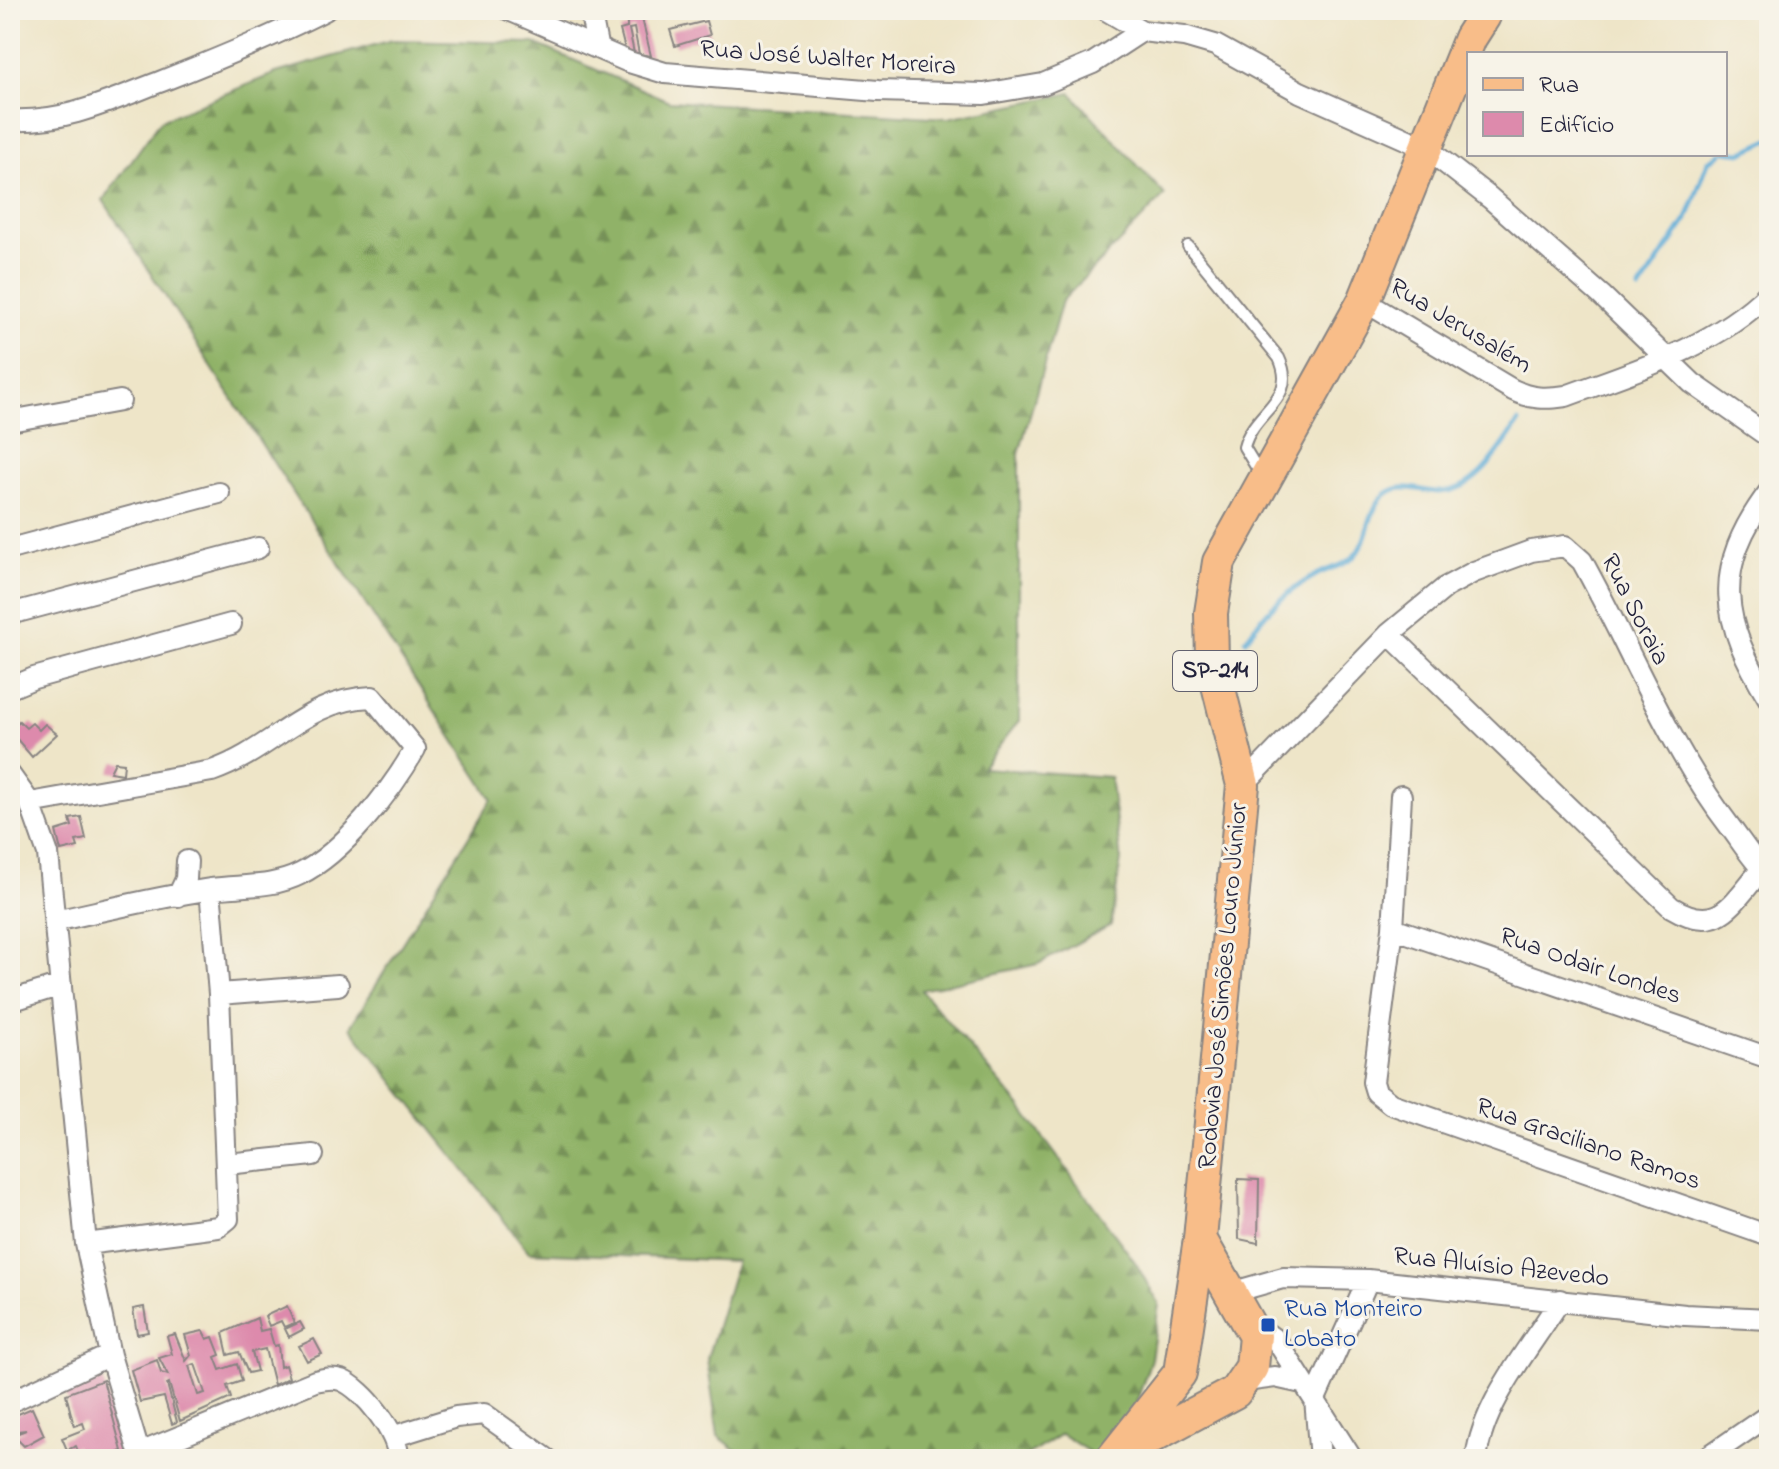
<svg xmlns="http://www.w3.org/2000/svg" width="1779" height="1469" font-family="'Indie Flower',sans-serif">
  <style>
    .forest { fill: url(#forest-firs); stroke: #596a51; stroke-width: 2 }
    .lines { fill: none; stroke-linecap: round; stroke-linejoin: round }
    .stream { stroke: #5dabd6; stroke-width: 5 }
    .building { fill: #dd8aac; fill-rule: evenodd }
    .lane-casing { stroke: #888482; stroke-width: 14 }
    .street-casing { stroke: #888482; stroke-width: 24 }
    .primary-casing { stroke: #888482; stroke-width: 36 }
    .lane { stroke: #fff; stroke-width: 10 }
    .street { stroke: #fff; stroke-width: 20 }
    .primary { stroke: #f8bd89; stroke-width: 32 }
    .transit-dot { fill: #1a4fb4; stroke: #f7f3e8; stroke-width: 3 }
    .labels { text-anchor: middle; dominant-baseline: central; stroke-width: 6; stroke-linejoin: round; paint-order: stroke }
    .shield { fill: #f7f3e8; stroke: #62616f; stroke-width: 2 }
    .shield-label { font-size: 24px; font-weight: bold; fill: #22223b }
    .street-label { font-size: 26px; fill: #22223b; stroke: #f7f3e8 }
    .transit-label { font-size: 26px; fill: #164399; stroke: #f7f3e8; text-anchor: start }
  </style>
  <defs>
    <pattern id="forest-firs" width="22" height="20" patternUnits="userSpaceOnUse" patternTransform="scale(2)"><rect width="22" height="20" fill="#90b267"/><path d="M5 1l3.5 6h-7zM16 11l3.5 6h-7z" fill="#759056"/></pattern>
  </defs>
  <rect width="100%" height="100%" fill="#f7f3e8"/>
  <filter id="ink" filterUnits="userSpaceOnUse"><feTurbulence type="fractalNoise" baseFrequency=".0125" numOctaves="2"/><feDisplacementMap in="SourceGraphic" scale="16" xChannelSelector="R" yChannelSelector="G"/><feConvolveMatrix kernelMatrix="1 2 1 2 8 2 1 2 1" color-interpolation-filters="sRGB"/></filter>
  <filter id="wash" filterUnits="userSpaceOnUse"><feTurbulence type="fractalNoise" baseFrequency=".006" numOctaves="4" result="noise"/><feDisplacementMap in="SourceGraphic" scale="32" xChannelSelector="R" yChannelSelector="G"/><feGaussianBlur stdDeviation="1.8" result="paint"/><feColorMatrix in="noise" values="0 0 0 0 0 0 0 0 0 0 0 0 0 0 0 0 0 1.4 0 .05"/><feComposite in="paint" operator="in"/></filter>
  <g filter="url(#wash)">
    <rect width="100%" height="100%" fill="#eee5c8"/>
    <!-- forest -->
    <path class="forest" d="M392,40L534,43L669,101L948,118L1071,93L1165,195L1062,301L1019,454V721L982,768L1110,777L1121,860L1111,925L1038,964L921,990L1020,1106L1135,1262L1159,1304L1151,1359L1130,1422L1100,1459L1061,1434L1022,1459H748L718,1436L707,1359L737,1261L529,1252L350,1027L492,799L103,200L161,120L276,73Z"/>
    <g class="lines">
      <!-- stream -->
      <path class="stream" d="M1725,151L1741,153L1769,140
        M1639,290L1687,219L1708,162L1720,154
        M1246,640C1264,611 1288,590 1318,574C1328,569 1342,566 1351,559C1374,540 1364,499 1396,489C1410,485 1425,492 1439,492C1477,492 1500,449 1519,422"/>
    </g>
    <g id="blocks">
      <!-- building -->
      <path class="building" d="M629,10H640L651,56L639,54L634,28L629,29L635,58L626,53L620,30L627,28V21L631,20Z
        M706,21L710,35L675,46L670,30Z
        M19,721L26,728L32,723L39,730L45,724L57,734L32,757L10,731Z
        M115,762L124,763L123,774L110,772Z
        M81,817L86,839L76,841L78,847L61,851L56,831L72,826L70,819Z
        M1238,1179L1259,1180L1258,1243L1239,1239Z
        M287,1306L294,1323L284,1327L281,1321L269,1326L265,1316Z
        M144,1307L148,1332L137,1334L133,1309Z
        M257,1318L260,1331L269,1329L274,1346L278,1345L280,1367L285,1365L289,1378L274,1385L265,1349L252,1352L257,1371L248,1373L239,1352L228,1355L223,1333Z
        M300,1322L304,1329L289,1337L285,1329Z
        M203,1331L207,1339L213,1337L220,1355L215,1357L220,1370L237,1364L242,1381L227,1386L231,1398L180,1421L169,1383L167,1384L177,1422L172,1424L164,1397L140,1402L131,1370L157,1360L161,1373L168,1375L159,1358L172,1354L167,1336L175,1334L186,1361L191,1355L185,1335ZM195,1364L205,1393L198,1395L189,1366Z
        M314,1339L322,1354L307,1361L299,1346Z
        M103,1380L122,1451L119,1452L121,1459H81L76,1446L67,1450L62,1438L85,1429L83,1423L74,1426L66,1394Z
        M32,1408L44,1435L24,1446L13,1435L26,1430L17,1431L11,1417Z"/>
    </g>
  </g>
  <g filter="url(#ink)">
    <use href="#blocks" fill-opacity="0" stroke="#888482" stroke-width="2"/>
    <g class="lines">
      <defs>
        <path id="lane" d="M1188,246L1279,358C1299,400 1254,409 1244,447L1261,475"/>
        <path id="street" d="M509,10L629,62L665,73L878,91L984,94L1043,84L1093,63L1142,31
          M590,10L597,45
          M1106,10L1142,31L1184,36L1215,45L1300,92L1426,148L1490,198L1601,295L1692,383L1769,437
          M10,120C65,123 112,100 162,81C218,59 272,37 325,10
          M1364,301L1513,390C1531,399 1545,399 1566,396C1637,370 1713,348 1769,293
          M10,421L120,401
          M1769,492C1711,569 1721,621 1769,699
          M10,549L219,493
          M10,614L258,548
          M1389,634L1671,907C1719,936 1732,903 1762,869
          M10,688L34,678L231,624
          M10,775L30,803L48,854L86,1244L110,1355L141,1459
          M1243,785L1389,634L1446,587L1474,572L1531,551L1565,546L1582,561C1632,651 1668,746 1731,828C1743,844 1754,862 1769,876
          M1401,796L1393,928L1373,1082L1376,1092L1391,1104L1769,1236
          M30,803L212,771C273,750 305,699 372,697L415,749C392,790 343,853 300,874C273,888 240,885 211,889C158,897 106,910 55,921
          M178,896L186,879L187,861
          M1393,928L1769,1058
          M219,994L338,985
          M10,1001L61,985
          M227,1164L313,1155
          M86,1244L218,1227L228,1219L219,994L210,889
          M1230,1293L1283,1278L1368,1280L1685,1315L1769,1319
          M1248,1320L1277,1341L1352,1459
          M1245,1381L1275,1377L1302,1383
          M10,1402L110,1355
          M395,1436L456,1417L484,1414L547,1459
          M140,1453L315,1381C324,1379 332,1377 341,1380C363,1388 400,1435 398,1459
          M1320,1459L1315,1399L1368,1280
          M1476,1459C1483,1402 1530,1348 1560,1300
          M1705,1459L1769,1415"/>
        <path id="primary" d="M1123,1452L1235,1392L1252,1367L1255,1336L1200,1239
          M1112,1459L1180,1373L1200,1239L1243,785L1212,661L1211,613L1219,562L1364,301L1470,38L1484,16"/>
      </defs>
      <!-- lane casing -->
      <use href="#lane" class="lane-casing"/>
      <!-- street casing -->
      <use href="#street" class="street-casing"/>
      <!-- primary casing -->
      <use href="#primary" class="primary-casing"/>
      <!-- lane -->
      <use href="#lane" class="lane"/>
      <!-- street -->
      <use href="#street" class="street"/>
      <!-- primary -->
      <use href="#primary" class="primary"/>
    </g>
  </g>
  <!-- markers -->
  <rect class="transit-dot" x="1260" y="1317" width="16" height="16" rx="4"/>
  <g class="labels">
    <!-- shield labels -->
    <rect class="shield" x="1173" y="651" width="84" height="40" rx="6"/>
    <g class="shield-label">
      <text x="1215" y="671">SP-214</text>
    </g>
    <!-- street labels -->
    <g class="street-label">
      <text transform="translate(828 59) rotate(4)">Rua José Walter Moreira</text>
      <text transform="translate(1460 327) rotate(31)">Rua Jerusalém</text>
      <text transform="translate(1634 610) rotate(63)">Rua Soraia</text>
      <text transform="translate(1590 967) rotate(19)">Rua Odair Londes</text>
      <text transform="translate(1224 986) rotate(-85)">Rodovia José Simões Louro Júnior</text>
      <text transform="translate(1588 1145) rotate(19)">Rua Graciliano Ramos</text>
      <text transform="translate(1501 1268) rotate(6)">Rua Aluísio Azevedo</text>
    </g>
    <!-- transit labels -->
    <g class="transit-label">
      <text x="1284" y="1310">Rua Monteiro<tspan x="1284" dy="30">Lobato</tspan></text>
    </g>
  </g>
  <!-- margin -->
  <rect width="1779" height="1469" fill="none" stroke="#f7f3e8" stroke-width="40"/>
  <!-- legend -->
  <rect x="1467" y="52" width="260" height="104" fill="#f7f3e8" stroke="#a29fa3" stroke-width="2"/>
  <rect x="1483" y="78" width="40" height="12" fill="#f8bd89" stroke="#a29fa3" stroke-width="2"/>
  <text x="1539" y="92" font-size="24" fill="#22223b">Rua</text>
  <rect x="1483" y="112" width="40" height="24" fill="#dd8aac" stroke="#a29fa3" stroke-width="2"/>
  <text x="1539" y="132" font-size="24" fill="#22223b">Edifício</text>
</svg>
